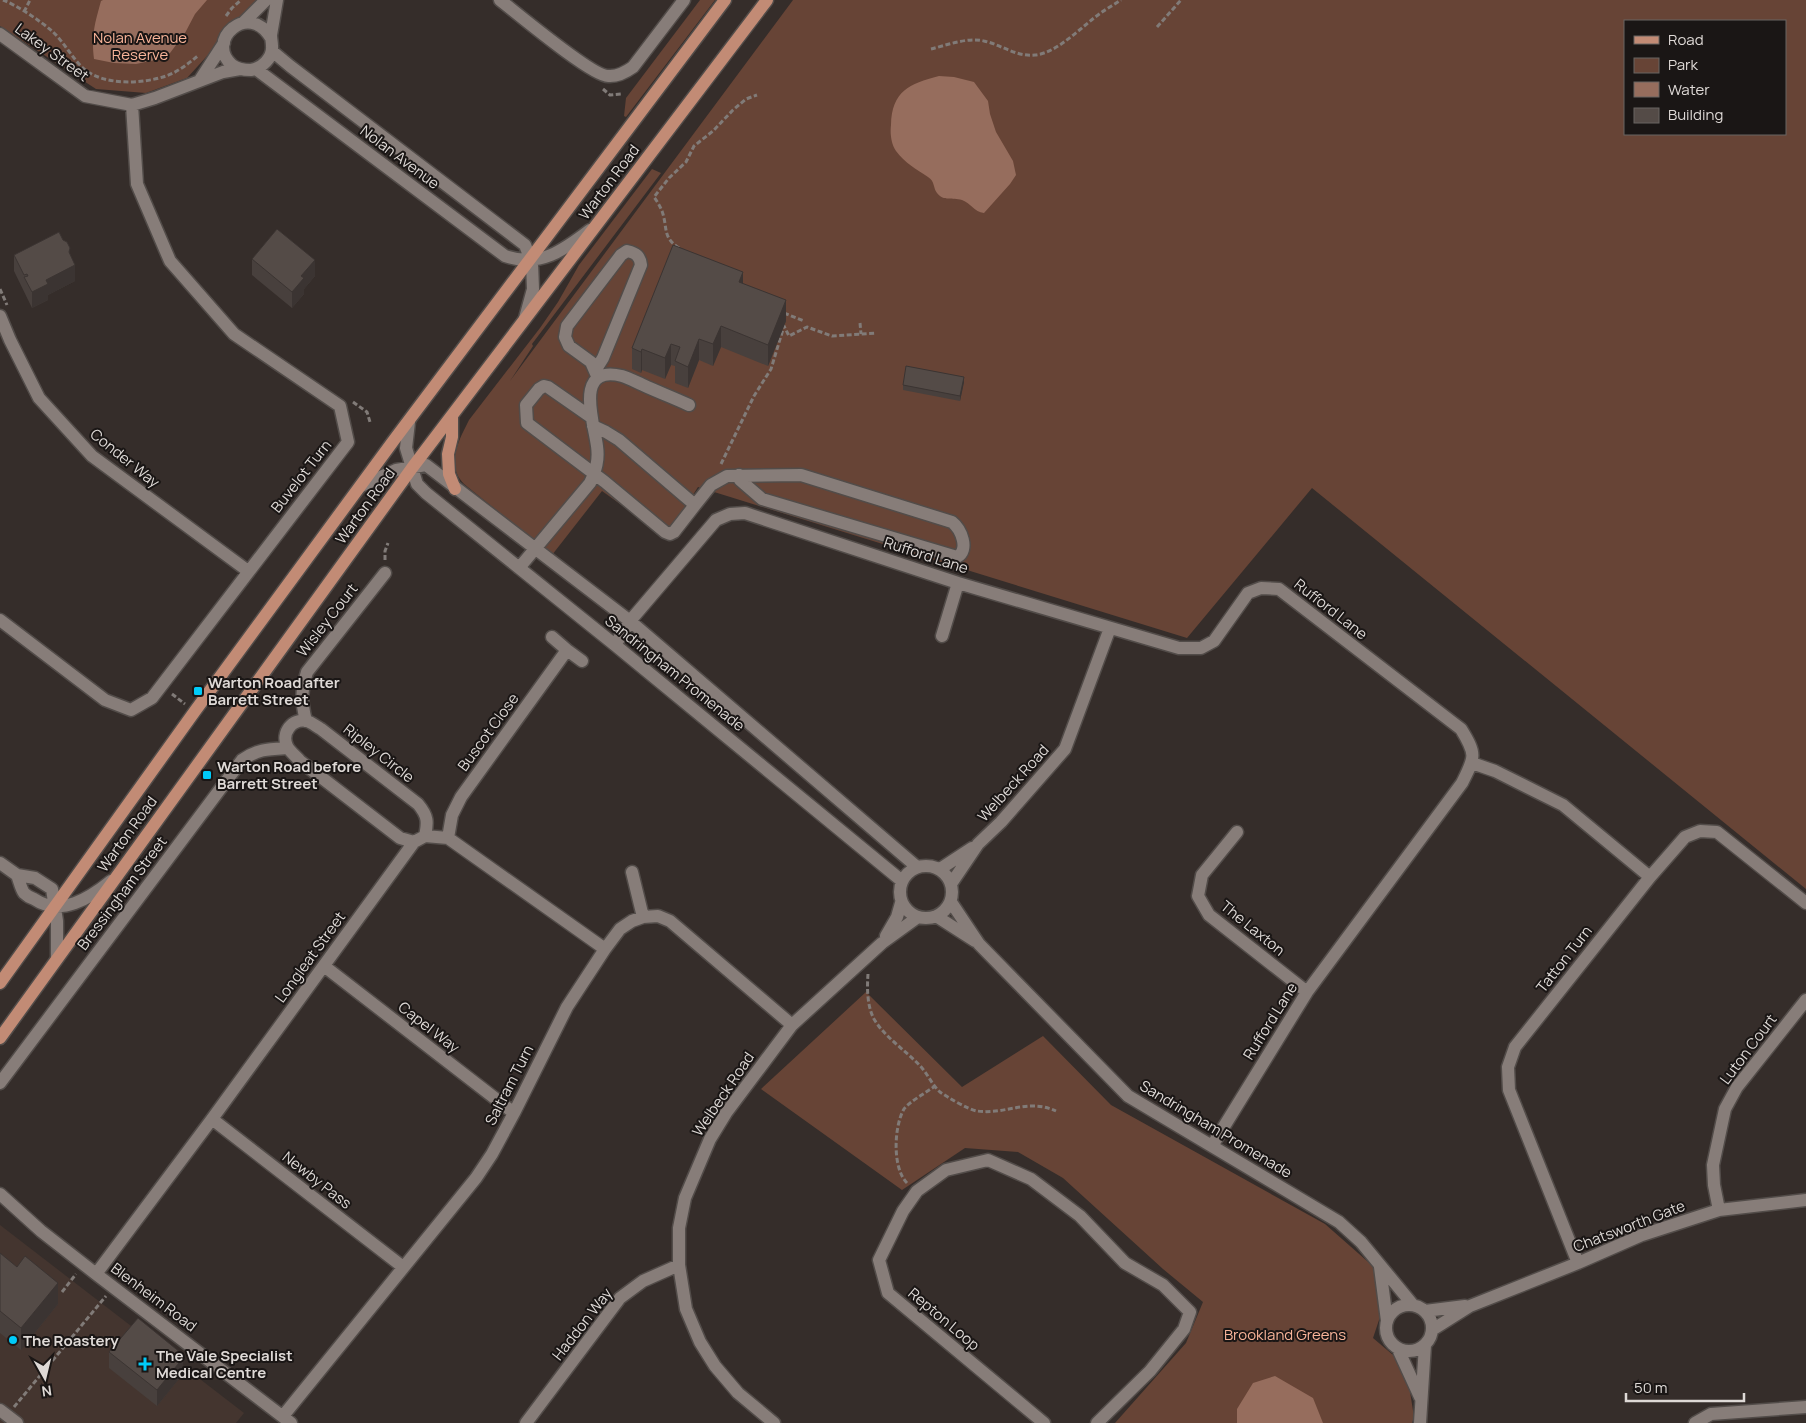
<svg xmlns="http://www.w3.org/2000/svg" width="1806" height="1423" font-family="Manrope,sans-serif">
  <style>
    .built { fill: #44352f }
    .green { fill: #674436; fill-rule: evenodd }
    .water { fill: #966d5d }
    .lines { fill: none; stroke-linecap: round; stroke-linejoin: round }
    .minor-casing { stroke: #524c49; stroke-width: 15 }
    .major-casing { stroke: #524c49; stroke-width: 15 }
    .path { stroke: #817b78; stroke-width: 3; stroke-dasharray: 5 2.5; stroke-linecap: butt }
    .minor { stroke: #877d79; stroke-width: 12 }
    .major { stroke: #c28b75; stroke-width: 12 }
    .wall { fill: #48403d }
    .shaded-wall { fill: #3b3432 }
    .building { fill: #544b47; stroke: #3b3432 }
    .poi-dot { fill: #00cbf9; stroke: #1a1615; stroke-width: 2 }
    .labels { text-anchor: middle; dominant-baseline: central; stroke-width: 4; stroke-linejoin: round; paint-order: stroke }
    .park-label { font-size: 15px; fill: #f8b499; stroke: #1a1615 }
    .street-label { font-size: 15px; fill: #ded9d6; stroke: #1a1615 }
    .poi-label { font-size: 15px; font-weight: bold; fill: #ded9d6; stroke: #1a1615; text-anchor: start }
  </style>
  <rect width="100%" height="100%" fill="#352d2a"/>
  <!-- built -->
  <path class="built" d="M0,1225L244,1413L236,1423H0Z"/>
  <!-- green -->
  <path class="green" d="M0,0H258L187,78L146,93L96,89L0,26Z
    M700,0H715L626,117L624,116L626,98Z
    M793,0H1806V889L1312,488L1187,638L698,487L666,537L602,491L552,555L464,484C445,465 459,440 469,420L540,328L558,302L579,265L652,169L661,173L532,344L533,346L510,381ZM1625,21H1785V134H1625Z
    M866,992L962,1087L1043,1036L1111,1105L1325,1224L1375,1268L1386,1299L1373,1338L1406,1366L1414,1417L1412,1423H1115L1186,1343L1203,1302L1163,1269L1063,1178L1018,1152L965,1148L902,1190L761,1089Z"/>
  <!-- water -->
  <path class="water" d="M103,0H207L195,14L185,33L170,53L155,60L136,64L114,63L94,59C91,35 95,23 101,1Z
    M939,76L954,77L974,82L988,101L990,114L996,132L1013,161L1016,175L1010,184L984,213C974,212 971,203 962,200C952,197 944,202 937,193C933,188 935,181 928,177C916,169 905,163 896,151C891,144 890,133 891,125C892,91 909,84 939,76Z
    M1275,1376L1313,1398L1323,1423H1237V1409L1253,1383Z"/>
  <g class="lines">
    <defs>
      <path id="minor" d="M500,0C518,14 592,76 608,76C618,77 626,72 633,67L684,0
        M244,22L266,0
        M0,34L85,96L132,105L155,98L223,72L240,69
        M271,38C249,0 204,41 232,65C237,69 245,70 251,70C262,68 273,58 272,46C272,42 271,39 271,35C273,23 275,12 277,0
        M272,51L290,66L525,245L532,263L533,289L525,318
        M256,69L505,256C540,268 564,250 590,230
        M200,80L224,43
        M0,316L10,340L39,398L92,456L248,571
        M594,369L598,366L603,358L641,265C640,256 636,253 627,251L621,255L567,326L565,337L569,346L591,362L598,378
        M591,417L548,387L544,386L539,389L526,405L527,423L605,482L665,532L670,534L674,532L695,505L619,440L606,432L593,426
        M409,422L406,448L417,484L426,493L615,645L902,881
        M361,486L396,470L426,465L630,621L917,867
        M695,505L711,485L727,476L801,475L952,522C961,529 970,550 957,557L762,499L740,480L739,475
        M519,568L590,483C596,470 599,460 597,446C594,422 573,364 622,376C629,378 636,382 643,385C658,392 674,398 689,405
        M0,620L105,700L131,710L152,698L348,442L340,406L234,334L170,261L137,184L132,105
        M942,636L958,583
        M552,637L567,650L582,661
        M615,645L630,621L716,520L730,514L745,513L958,583L1179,648H1201L1214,641L1248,593L1261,588L1279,589L1461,729C1477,755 1475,757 1462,783L1307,992L1212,1146
        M306,721C301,701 301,692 307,672L385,573
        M1472,763L1495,771L1563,805L1650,877
        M1237,832L1202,875L1198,896L1209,915L1307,992
        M448,838L452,815L461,797L567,650
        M414,842L400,838L300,761C296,756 289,751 287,746C281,733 292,718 307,721C311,722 317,727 321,729L418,804C428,816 428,822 425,836
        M0,863L17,875L35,878L52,889L57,921V958
        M900 892a26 26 0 1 1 52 0a26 26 0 1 1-52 0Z
        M940,869L972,848
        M632,872L643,917
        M17,875C19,880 21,889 24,893C26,895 31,898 34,899C61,917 90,898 111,881
        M951,884L978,844L1001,822L1065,749L1110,628
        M951,902L979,944L1128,1096L1339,1222L1361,1242L1413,1305
        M936,916L975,941
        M886,936L897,917L901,903
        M324,966L514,1113
        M0,1083L242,760C258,749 268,749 287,748
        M212,1119L403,1267
        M0,1194L41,1231L96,1274L291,1423
        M1719,1210L1714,1185L1713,1165L1725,1109L1737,1087L1806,1000
        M1578,1263L1509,1090L1508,1067L1515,1047L1650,877L1685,837L1700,831L1717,832L1806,903
        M1380,1267L1387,1321
        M96,1274L212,1119L414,842L425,836L448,838L605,949
        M1386 1328a23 23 0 1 1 46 0a23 23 0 1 1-46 0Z
        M1425,1311L1465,1306
        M1432,1330L1470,1306L1578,1263L1642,1235L1719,1210L1806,1200
        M1398,1349L1420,1397
        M0,1410L17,1423
        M283,1416L476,1178L492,1154L514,1113L567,1007L605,949L620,929L632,921L643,917L658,916L670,921L792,1025
        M526,1423L620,1298L643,1281L679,1265
        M774,1423L738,1393L715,1366L700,1342L686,1309L679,1265V1228L685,1198L710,1139L726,1113L792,1025L882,943L918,917
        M1044,1423L888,1293L879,1260L903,1211L917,1191L946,1170L988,1160L1031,1179L1080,1216L1125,1263L1163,1285L1190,1312L1184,1329L1150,1371L1097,1423
        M1420,1423L1425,1345
        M1695,1423L1711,1414L1806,1407"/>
      <path id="major" d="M452,416V437L448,454L449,474L455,489
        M0,983L195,711L394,440L725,0
        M0,1038L412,468L767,0"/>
    </defs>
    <!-- minor casing -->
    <use href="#minor" class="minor-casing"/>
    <!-- major casing -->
    <use href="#major" class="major-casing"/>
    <!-- path -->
    <path class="path" d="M3,0C18,6 39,20 52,31C64,42 72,58 84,69C105,86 142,84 166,76C178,72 189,63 199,55
      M24,12L30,0
      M226,16L232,8L241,0
      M1157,27L1181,0
      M931,49C947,45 968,37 984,41C1002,45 1016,57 1035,55C1058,53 1083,25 1102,12C1108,8 1115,4 1121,0
      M603,89L610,95L622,94
      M679,248C662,237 668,228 662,211C660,206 657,201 654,197L669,178L686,162L694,146L713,131L733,110L746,99L757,95
      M0,289L7,305
      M784,313L804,321
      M860,323L861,334
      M353,402L367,412L370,422
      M721,464L754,396L771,369L784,326L789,336L807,327L832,336L876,333
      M385,560V551L388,543
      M172,694L185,704
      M868,974C867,988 867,1006 874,1019C885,1038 907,1051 922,1068C928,1075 933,1086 940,1092C947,1097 969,1110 977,1111C1006,1115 1027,1098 1056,1111
      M907,1183C892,1168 894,1126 904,1109C909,1102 927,1092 935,1086
      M62,1292L76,1274
      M14,1407L106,1296"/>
    <!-- minor -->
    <use href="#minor" class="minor"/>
    <!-- major -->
    <use href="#major" class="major"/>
  </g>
  <!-- wall -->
  <path class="wall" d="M70,254L75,281L48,295V300L32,308L14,271V255Z
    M252,259L315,276L304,289V294L292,308L252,275Z
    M743,283L786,321L768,366L721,347L713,366L699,360L688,388L675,383V366L671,365L665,379L642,370L641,373L632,369V348Z
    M964,382L960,401L903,390V385Z
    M0,1253L58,1304L21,1350L0,1333Z
    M109,1352L181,1357L183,1374L157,1406L109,1368Z"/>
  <!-- shaded-wall -->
  <path class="shaded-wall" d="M70,248V264L75,265V281L48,295V300L32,308V292L46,280L69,252Z
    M315,260V276L304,289V294L292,308V292L301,276Z
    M743,272V293L739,282Z
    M786,300V321L768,366V345Z
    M721,326V347L713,366V344Z
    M699,339V360L688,388V367Z
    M671,344V365L665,379V358Z
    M642,349V370L641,373V352Z
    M964,377V382L960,401V396Z
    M58,1283V1304L21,1350V1328Z
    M181,1353V1361L183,1358V1374L157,1406V1390Z"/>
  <!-- building -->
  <path class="building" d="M277,229L315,260L301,276L304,278L292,292L252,259Z
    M59,232L63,240L67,242L70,248L69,252L75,265L46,280L48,284L32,292L24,277L28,276L27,274L24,275L14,255Z
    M673,245L743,272L739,282L786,300L768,345L721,326L713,344L699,339L688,367L675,361L680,347L671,344L665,358L642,349L641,352L632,348Z
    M906,366L964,377L960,396L903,385Z
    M0,1253L17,1267L25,1256L58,1283L21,1328L0,1311Z
    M138,1318L181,1353L179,1355L183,1358L157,1390L109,1352Z"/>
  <!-- markers -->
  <g class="poi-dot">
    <rect x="193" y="686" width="10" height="10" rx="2.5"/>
    <rect x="202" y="770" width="10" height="10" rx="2.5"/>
    <circle cx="13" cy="1340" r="5"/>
    <path d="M142.5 1356.5h5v5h5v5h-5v5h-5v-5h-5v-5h5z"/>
  </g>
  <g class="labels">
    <!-- park labels -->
    <g class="park-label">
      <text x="140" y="37">Nolan Avenue<tspan x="140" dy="17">Reserve</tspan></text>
      <text x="1285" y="1334">Brookland Greens</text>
    </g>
    <!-- street labels -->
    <g class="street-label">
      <text transform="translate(52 52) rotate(36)">Lakey Street</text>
      <text transform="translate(400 157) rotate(37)">Nolan Avenue</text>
      <text transform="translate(609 182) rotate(-53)">Warton Road</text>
      <text transform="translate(125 458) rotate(39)">Conder Way</text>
      <text transform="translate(301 476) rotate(-52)">Buvelot Turn</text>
      <text transform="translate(365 506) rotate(-54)">Warton Road</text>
      <text transform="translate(926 555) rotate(18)">Rufford Lane</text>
      <text transform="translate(1331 609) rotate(38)">Rufford Lane</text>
      <text transform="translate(327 620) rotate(-52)">Wisley Court</text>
      <text transform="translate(675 673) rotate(39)">Sandringham Promenade</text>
      <text transform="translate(488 732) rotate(-54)">Buscot Close</text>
      <text transform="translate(379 753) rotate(38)">Ripley Circle</text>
      <text transform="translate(1013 783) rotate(-48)">Welbeck Road</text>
      <text transform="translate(127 834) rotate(-54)">Warton Road</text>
      <text transform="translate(122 893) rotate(-53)">Bressingham Street</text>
      <text transform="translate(1253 928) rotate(39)">The Laxton</text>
      <text transform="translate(310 957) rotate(-54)">Longleat Street</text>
      <text transform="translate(1564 959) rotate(-52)">Tatton Turn</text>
      <text transform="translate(1270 1021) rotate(-58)">Rufford Lane</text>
      <text transform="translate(429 1027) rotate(38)">Capel Way</text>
      <text transform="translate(1748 1049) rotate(-53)">Luton Court</text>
      <text transform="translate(509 1085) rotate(-63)">Saltram Turn</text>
      <text transform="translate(723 1094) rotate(-56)">Welbeck Road</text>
      <text transform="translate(1216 1129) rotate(31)">Sandringham Promenade</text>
      <text transform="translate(317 1180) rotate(38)">Newby Pass</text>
      <text transform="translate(1629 1226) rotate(-21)">Chatsworth Gate</text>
      <text transform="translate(154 1297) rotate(37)">Blenheim Road</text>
      <text transform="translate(944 1319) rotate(40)">Repton Loop</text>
      <text transform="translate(582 1324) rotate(-52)">Haddon Way</text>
    </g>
    <!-- poi labels -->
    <g class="poi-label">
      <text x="208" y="682">Warton Road after<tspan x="208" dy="17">Barrett Street</tspan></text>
      <text x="217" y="766">Warton Road before<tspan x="217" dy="17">Barrett Street</tspan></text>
      <text x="23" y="1340">The Roastery</text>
      <text x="156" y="1355">The Vale Specialist<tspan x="156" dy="17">Medical Centre</tspan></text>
    </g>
  </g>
  <!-- legend -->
  <rect x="1624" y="20" width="162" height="115" fill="#1a1615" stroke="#686462"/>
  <rect x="1634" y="36" width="25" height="8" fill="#c28b75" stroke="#686462"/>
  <text x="1668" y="45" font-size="15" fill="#ded9d6">Road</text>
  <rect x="1634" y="58" width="25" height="15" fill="#674436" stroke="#686462"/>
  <text x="1668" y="70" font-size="15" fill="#ded9d6">Park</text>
  <rect x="1634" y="82" width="25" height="15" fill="#966d5d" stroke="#686462"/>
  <text x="1668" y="95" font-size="15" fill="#ded9d6">Water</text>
  <rect x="1634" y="108" width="25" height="15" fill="#544b47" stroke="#686462"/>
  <text x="1668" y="120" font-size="15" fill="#ded9d6">Building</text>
  <!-- north arrow -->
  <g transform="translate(45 1378) rotate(172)" stroke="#1a1615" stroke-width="4" paint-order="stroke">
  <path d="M0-4L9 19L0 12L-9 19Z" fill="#ded9d6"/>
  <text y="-8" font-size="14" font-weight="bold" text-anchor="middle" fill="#ded9d6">N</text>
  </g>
  <!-- scale -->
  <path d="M1626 1393v8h118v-8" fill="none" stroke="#ded9d6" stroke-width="2.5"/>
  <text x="1634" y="1393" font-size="15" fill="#ded9d6" stroke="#1a1615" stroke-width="4" paint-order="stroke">50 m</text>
</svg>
